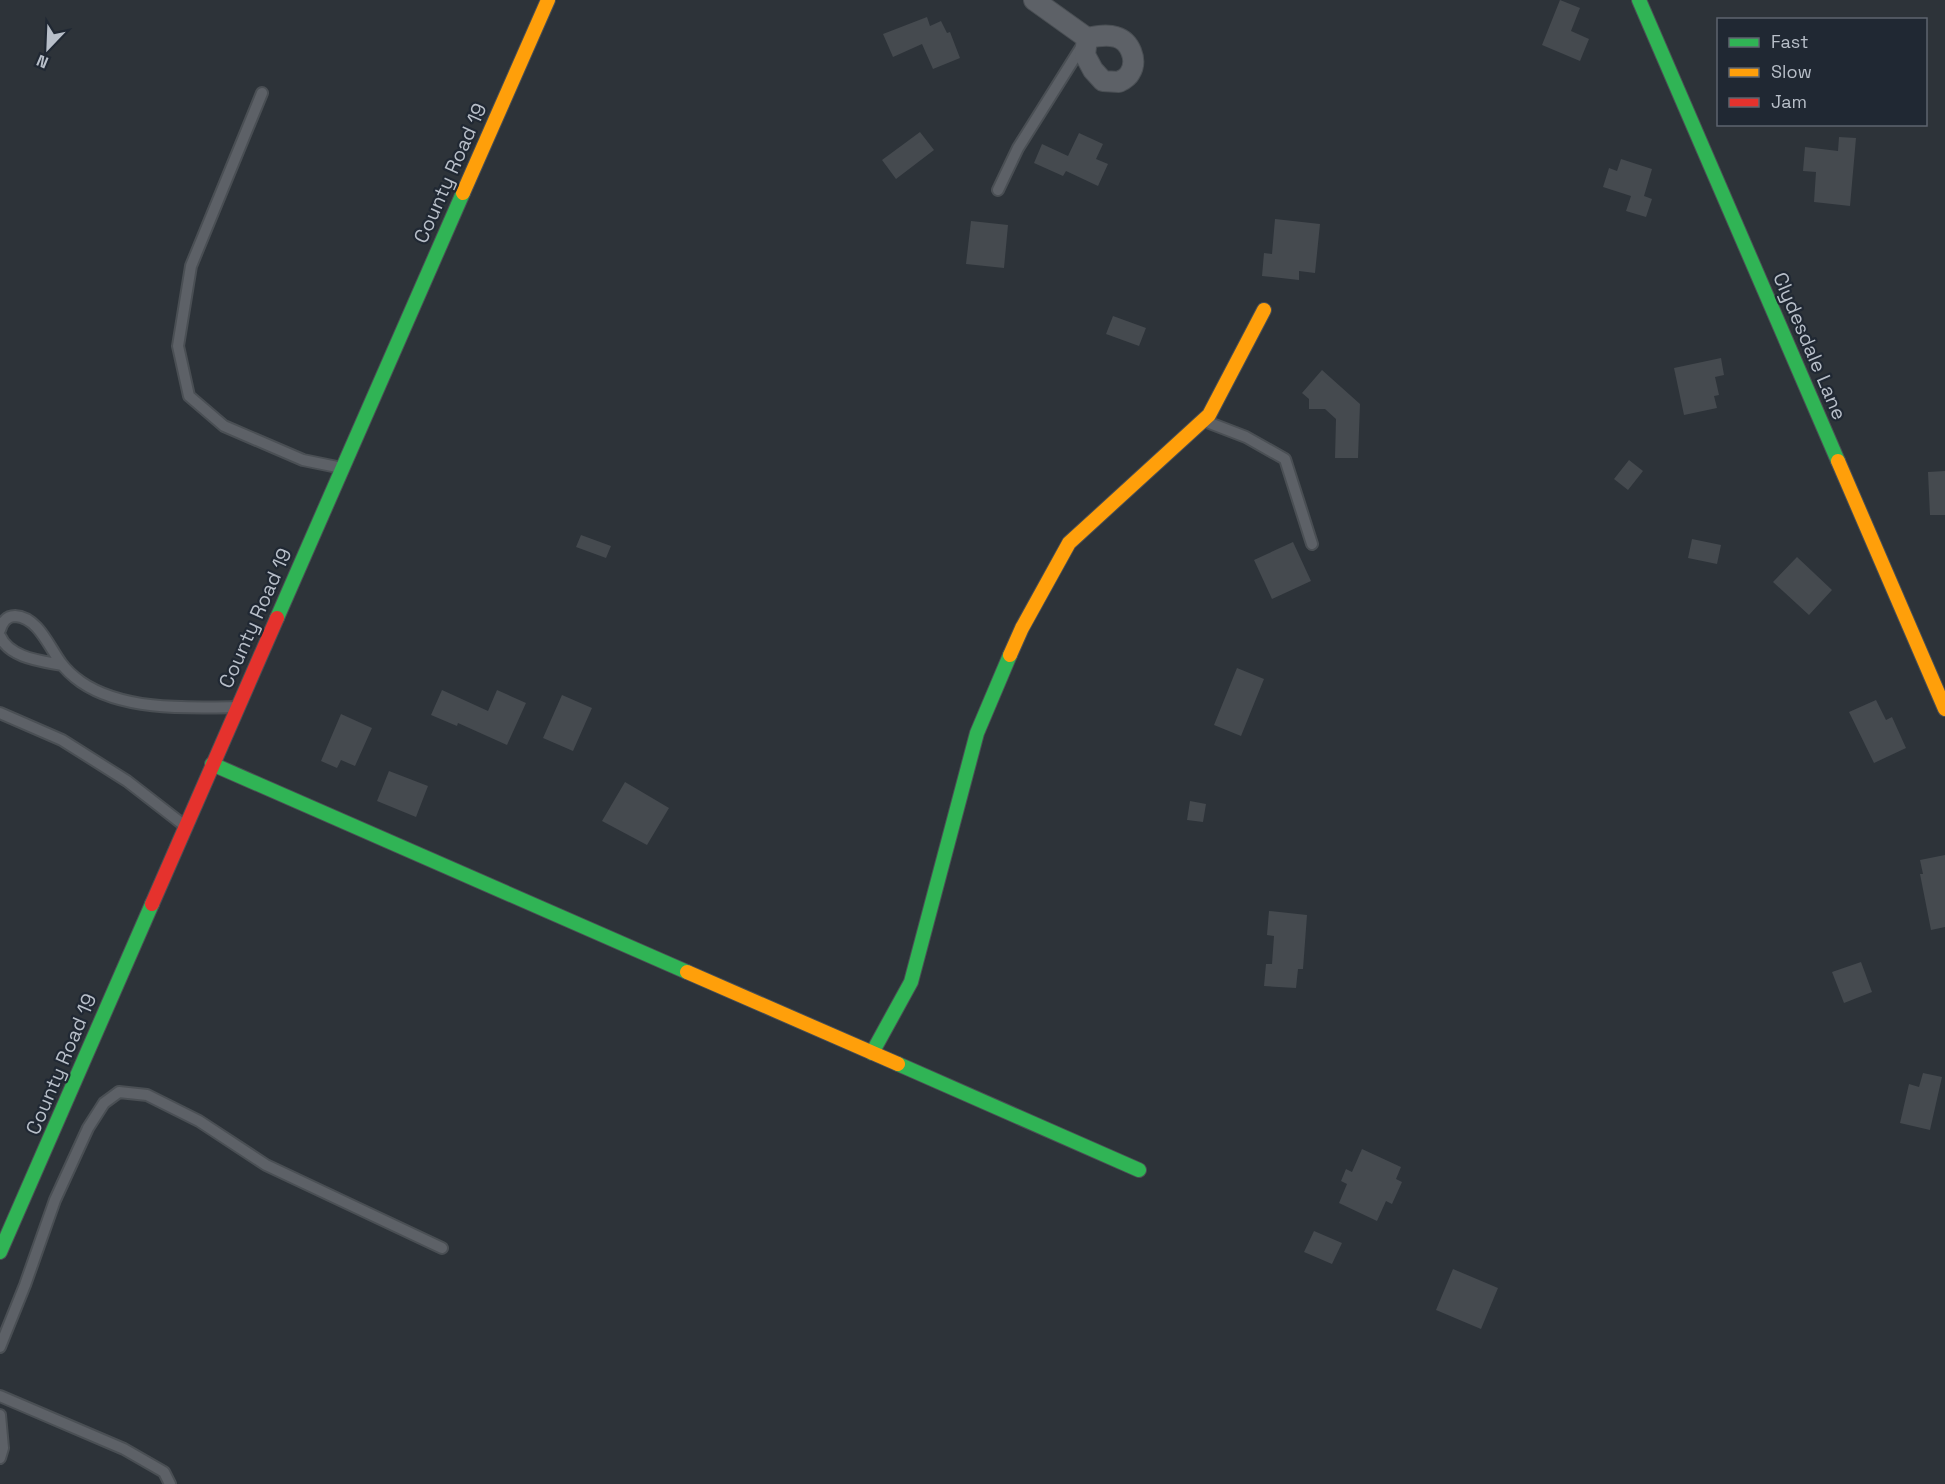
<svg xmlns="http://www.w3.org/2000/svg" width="1945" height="1484" font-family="'Space Grotesk',sans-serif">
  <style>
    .building { fill: #454a4f }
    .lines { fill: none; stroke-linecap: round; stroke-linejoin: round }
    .lane-casing { stroke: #4a4f54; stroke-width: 14 }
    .street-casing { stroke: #4a4f54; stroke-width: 22 }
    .fast-casing { stroke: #4a4f54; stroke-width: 16 }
    .slow-casing { stroke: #4a4f54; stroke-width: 16 }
    .jam-casing { stroke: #4a4f54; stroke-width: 16 }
    .lane { stroke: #5d6167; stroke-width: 10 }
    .street { stroke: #5d6167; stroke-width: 20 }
    .fast { stroke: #30b455; stroke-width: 14 }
    .slow { stroke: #ff9f0a; stroke-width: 14 }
    .jam { stroke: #e5322d; stroke-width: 14 }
    .labels { text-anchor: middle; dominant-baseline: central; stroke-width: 4.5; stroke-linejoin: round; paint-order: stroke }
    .street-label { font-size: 20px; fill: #b8bfc9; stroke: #202833 }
  </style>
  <rect width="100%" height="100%" fill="#2d3339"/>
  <!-- building -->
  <path class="building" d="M1560,0L1580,8L1571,31L1589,39L1580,61L1542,45Z
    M927,17L930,26L941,21L947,33L950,32L960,58L933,69L922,44L893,57L883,34Z
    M920,132L934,150L896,179L882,160Z
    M1079,133L1103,144L1096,159L1108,164L1098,186L1066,171L1063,176L1034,163L1042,144L1068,156Z
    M1839,137L1856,138L1850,206L1814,202L1816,172L1803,171L1805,147L1838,151Z
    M1621,159L1652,169L1644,196L1652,199L1646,217L1626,211L1631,196L1603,187L1609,168L1617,171Z
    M1275,219L1320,224L1315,273L1299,271V280L1262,276L1264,253L1272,254Z
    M971,221L1008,225L1004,268L966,264Z
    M1113,316L1146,328L1139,346L1106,334Z
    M1721,358L1724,375L1715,377L1719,395L1714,396L1717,408L1684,415L1674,368Z
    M1322,370L1360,404L1358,458H1335L1336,419L1325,409H1309V399L1302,393Z
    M1629,460L1643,471L1628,490L1614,479Z
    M1945,471V515H1930L1928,472Z
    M581,535L611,546L606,558L576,547Z
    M1692,539L1721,545L1717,564L1688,558Z
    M1293,542L1311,581L1272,599L1254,560Z
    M1797,557L1832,590L1809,615L1773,582Z
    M1237,668L1264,679L1241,736L1214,725Z
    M442,690L488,711L497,690L526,703L507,745L458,723L457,726L431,715Z
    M562,695L592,708L573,751L543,738Z
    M1876,700L1886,720L1892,717L1906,748L1874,763L1849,712Z
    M341,714L372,728L355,766L341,760L337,768L321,761Z
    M389,771L428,786L416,817L377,801Z
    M625,782L669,808L647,845L602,821Z
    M1190,801L1206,804L1203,822L1187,820Z
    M1945,855V927L1931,930L1920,874H1923L1920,860Z
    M1269,911L1307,915L1303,969H1298L1296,988L1264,986L1266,964H1272L1274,936L1267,935Z
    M1861,962L1872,992L1844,1003L1832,972Z
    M1923,1073L1942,1077L1930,1130L1900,1123L1909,1084L1919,1087Z
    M1362,1149L1401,1167L1396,1179L1402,1182L1392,1204L1386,1201L1377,1221L1339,1203L1347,1184L1341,1181L1346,1169L1352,1172Z
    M1314,1231L1342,1243L1332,1264L1304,1252Z
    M1453,1269L1498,1288L1481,1329L1436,1310Z"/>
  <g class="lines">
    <defs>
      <path id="lane" d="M262,93L191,266L178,346L189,396L224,426L303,460L342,468
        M998,190L1018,148L1082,46
        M1207,422L1246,437L1285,459L1312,544
        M0,630C2,623 6,616 15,616C38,617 49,647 61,663C66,670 74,677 81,682C123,711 188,708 237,707
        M0,636C9,658 42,661 62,665
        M0,713L62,740L127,781L185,826
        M0,1347L25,1285L55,1200L88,1128L104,1103L119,1092L147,1095L199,1121L266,1165L442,1248
        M0,1396L124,1449L164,1472L170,1484
        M0,1415L3,1448L0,1458"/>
      <path id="street" d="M1034,0L1087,38C1097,36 1107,34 1116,37C1130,41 1138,60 1130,73C1128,77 1123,80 1119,82L1103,81L1093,70L1085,55L1087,38"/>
      <path id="fast" d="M1639,0L1838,461
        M277,618L463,193
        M212,764L687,972
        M872,1053L911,982L977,733L1010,655
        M898,1064L1139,1170
        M0,1252L152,904"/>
      <path id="slow" d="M463,193L548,0
        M1838,461L1945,709
        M1010,655L1022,628L1069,543L1209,415L1264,310
        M687,972L898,1064"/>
      <path id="jam" d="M152,904L277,618"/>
    </defs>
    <!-- lane casing -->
    <use href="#lane" class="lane-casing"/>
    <!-- street casing -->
    <use href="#street" class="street-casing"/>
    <!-- fast casing -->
    <use href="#fast" class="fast-casing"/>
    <!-- slow casing -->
    <use href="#slow" class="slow-casing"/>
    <!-- jam casing -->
    <use href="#jam" class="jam-casing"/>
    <!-- lane -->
    <use href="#lane" class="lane"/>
    <!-- street -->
    <use href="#street" class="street"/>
    <!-- fast -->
    <use href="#fast" class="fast"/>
    <!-- slow -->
    <use href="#slow" class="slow"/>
    <!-- jam -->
    <use href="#jam" class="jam"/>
  </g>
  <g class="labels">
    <!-- street labels -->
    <g class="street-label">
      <text transform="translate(450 173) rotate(-66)">County Road 19</text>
      <text transform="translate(1810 346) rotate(67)">Clydesdale Lane</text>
      <text transform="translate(255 618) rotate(-66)">County Road 19</text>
      <text transform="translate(61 1064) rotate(-67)">County Road 19</text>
    </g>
  </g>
  <!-- legend -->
  <rect x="1717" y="18" width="210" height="108" fill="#202833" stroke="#5d646f" stroke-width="1.5"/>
  <rect x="1729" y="38" width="30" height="9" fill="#30b455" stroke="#5d646f" stroke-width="1.5"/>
  <text x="1771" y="48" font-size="18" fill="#b8bfc9">Fast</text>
  <rect x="1729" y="68" width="30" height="9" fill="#ff9f0a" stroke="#5d646f" stroke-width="1.5"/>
  <text x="1771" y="78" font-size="18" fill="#b8bfc9">Slow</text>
  <rect x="1729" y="98" width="30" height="9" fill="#e5322d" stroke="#5d646f" stroke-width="1.5"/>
  <text x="1771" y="108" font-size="18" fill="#b8bfc9">Jam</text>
  <!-- north arrow -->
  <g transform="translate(48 48) rotate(203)" stroke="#202833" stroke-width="4.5" paint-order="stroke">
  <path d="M0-4.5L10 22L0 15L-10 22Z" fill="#b8bfc9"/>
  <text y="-9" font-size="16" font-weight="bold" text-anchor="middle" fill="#b8bfc9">N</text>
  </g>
</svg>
